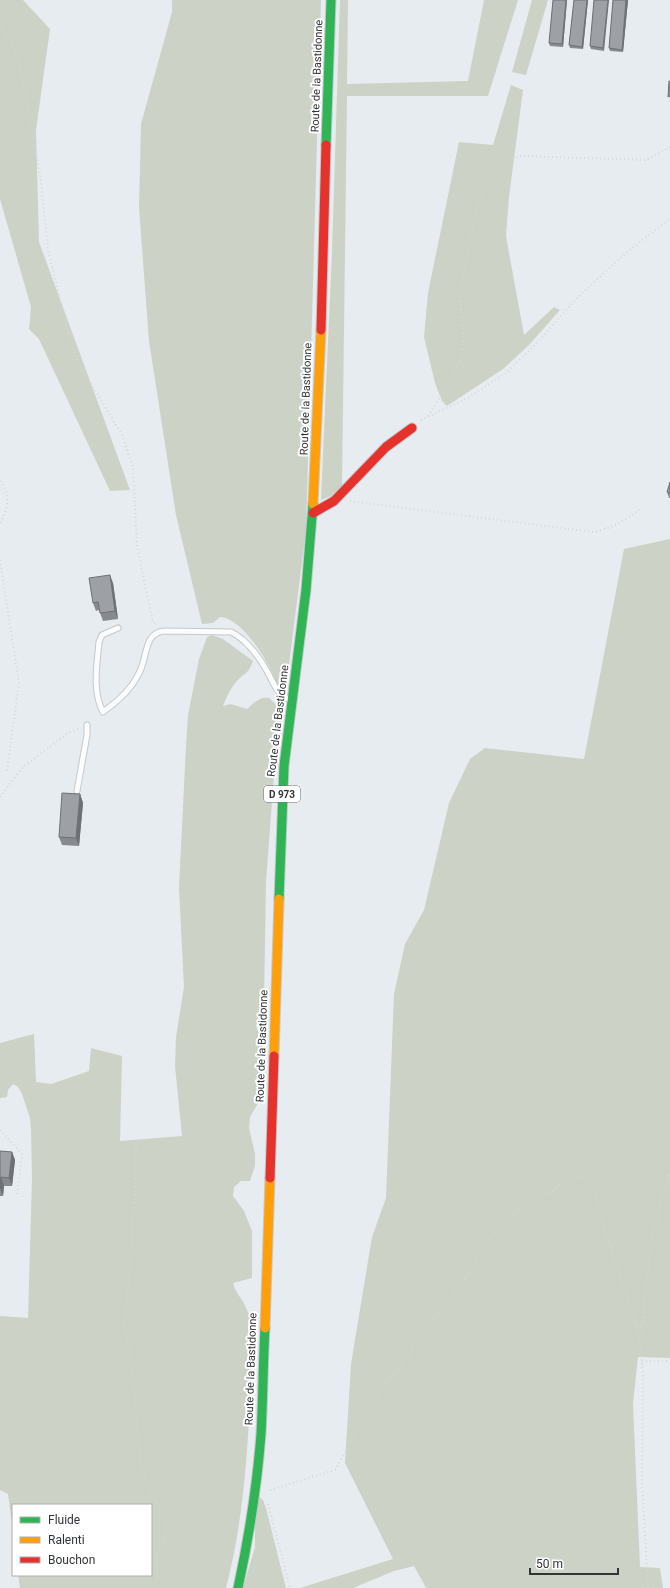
<svg xmlns="http://www.w3.org/2000/svg" width="670" height="1588" font-family="Roboto,sans-serif">
  <style>
    .green { fill: #ccd2c5 }
    .lines { fill: none; stroke-linecap: round; stroke-linejoin: round }
    .lane-casing { stroke: #c4c8cb; stroke-width: 7 }
    .fast-casing { stroke: #c4c8cb; stroke-width: 11 }
    .slow-casing { stroke: #c4c8cb; stroke-width: 11 }
    .jam-casing { stroke: #c4c8cb; stroke-width: 11 }
    .path { stroke: #d5d7d8; stroke-width: 2; stroke-dasharray: 1 3; stroke-linecap: butt }
    .lane { stroke: #fbfcfd; stroke-width: 5 }
    .fast { stroke: #30b455; stroke-width: 9 }
    .slow { stroke: #ff9f0a; stroke-width: 9 }
    .jam { stroke: #e5322d; stroke-width: 9 }
    .wall { fill: #878a8e }
    .shaded-wall { fill: #6e7174 }
    .building { fill: #9da1a5; stroke: #6e7174 }
    .labels { text-anchor: middle; dominant-baseline: central; stroke-width: 4; stroke-linejoin: round; paint-order: stroke }
    .shield { fill: #fff; stroke: #707274; stroke-width: 1 }
    .shield-label { font-size: 10px; font-weight: bold; fill: #323538 }
    .street-label { font-size: 11px; fill: #323538; stroke: #fff }
  </style>
  <rect width="100%" height="100%" fill="#e7ecf1"/>
  <!-- green -->
  <path class="green" d="M0,0H23L50,29L36,130L39,242L130,490L110,491L39,339L29,329L31,307L0,199Z
    M172,0H321L306,530L286,688L277,685C271,665 243,618 220,617L213,623L202,624L176,515L149,341L139,208L141,124L172,12Z
    M340,0H348L347,84L468,81L484,0H518L488,96H347L342,486L331,496L321,500L332,252Z
    M532,0H548L526,75L512,72Z
    M511,85L523,90L509,197L506,236L524,335L554,307L560,310L529,345L503,369L447,406L442,401L435,383L424,337L428,293L459,142L493,145Z
    M670,539V1358L638,1357L633,1404L640,1567L660,1568L663,1588H426L414,1566L394,1571L353,1588H300L393,1559L345,1463L351,1364L372,1237L386,1198L394,994L405,944L424,910L449,803L470,759L485,748L584,759L624,549Z
    M212,635L223,639L253,661C249,672 248,671 240,678C232,685 227,696 223,706L230,704L247,709C255,702 259,697 269,698L279,707L266,882L264,1000L256,1026L264,1047V1066L261,1098L250,1117L249,1128L255,1154V1166L250,1181H241L234,1187L233,1196L244,1211L252,1231V1278L233,1283C235,1291 238,1294 242,1300C248,1310 251,1320 253,1331C249,1417 248,1504 226,1588H20L18,1575H151V1505H13V1532L8,1494L0,1490V1316L28,1318L32,1179L31,1128L30,1118L22,1094L18,1087L13,1084L8,1090L7,1097L0,1098V1043L34,1034L36,1082L51,1084L89,1071L91,1048L122,1056L120,1141L182,1136L175,1066L176,1037L184,987L179,887L186,746L188,715L199,659L207,637Z
    M259,1497L263,1500L266,1508L286,1588H243L255,1547V1521Z"/>
  <g class="lines">
    <defs>
      <path id="lane" d="M118,628L102,635L99,642C97,665 92,691 103,712C114,704 124,696 132,685C136,679 140,673 142,666C147,652 146,632 165,631L231,632C246,639 259,657 267,671C274,683 276,694 290,700
        M77,791L87,735V725"/>
      <path id="fast" d="M326,145L331,0
        M279,899L284,766L306,590L313,504
        M238,1588C249,1537 257,1486 261,1434C263,1399 263,1363 265,1328"/>
      <path id="slow" d="M313,504L321,330
        M274,1056L279,899
        M265,1328L270,1178"/>
      <path id="jam" d="M321,330L326,145
        M313,513L334,501L386,447L412,428
        M270,1178L274,1056"/>
    </defs>
    <!-- lane casing -->
    <use href="#lane" class="lane-casing"/>
    <!-- fast casing -->
    <use href="#fast" class="fast-casing"/>
    <!-- slow casing -->
    <use href="#slow" class="slow-casing"/>
    <!-- jam casing -->
    <use href="#jam" class="jam-casing"/>
    <!-- path -->
    <path class="path" d="M0,27L10,39L20,64L41,181L48,250L74,355L122,435L133,467L137,546L153,622L156,624
      M428,416C440,395 458,376 462,352C465,333 460,313 461,294C463,271 474,209 485,191C488,186 494,182 497,177C505,165 505,160 521,156L646,160L670,147
      M421,420L468,398L507,372L534,346L579,296L627,252L670,219
      M0,481C12,495 7,510 0,524
      M350,501L592,532C611,529 625,521 641,508
      M0,560L19,683L7,771
      M0,797L23,767L68,733L79,728
      M0,1130L22,1154L17,1194
      M136,1147L135,1197L125,1329L134,1384L139,1453L146,1482L167,1522L168,1530L166,1537L156,1555L158,1571L157,1588
      M642,1361H670
      M270,1490L335,1470L381,1387L409,1356L411,1348L466,1278L478,1255L492,1235L510,1217L530,1202L555,1190L564,1180L575,1175L586,1181L594,1192L636,1327L641,1328
      M268,1504L290,1588
      M648,1588L642,1481L643,1373L639,1334L643,1321L650,1247L658,1211L670,1173"/>
    <!-- lane -->
    <use href="#lane" class="lane"/>
    <!-- fast -->
    <use href="#fast" class="fast"/>
    <!-- slow -->
    <use href="#slow" class="slow"/>
    <!-- jam -->
    <use href="#jam" class="jam"/>
  </g>
  <!-- wall -->
  <path class="wall" d="M553,0H567L563,47L550,46L549,43Z
    M574,0H588L583,49L570,48L569,45Z
    M594,0L604,51L591,49L590,46Z
    M613,0H628L623,52L610,51L609,48Z
    M670,482V498H669L667,492Z
    M113,583L118,619L103,621L99,610L96,611L93,603Z
    M80,794L83,803L79,846L62,845L59,837Z
    M0,1151L12,1152L15,1160L12,1186H4L3,1196H0Z"/>
  <!-- shaded-wall -->
  <path class="shaded-wall" d="M566,0H567L563,47L562,44Z
    M587,0H588L583,49L582,47Z
    M608,0H609L604,51L603,48Z
    M626,0H628L623,52L622,50Z
    M110,575L113,583L118,619L115,611Z
    M80,794L83,803L79,846L76,838Z
    M12,1152L15,1160L12,1186L9,1178Z
    M1,1177L4,1186L3,1196L0,1188Z"/>
  <!-- building -->
  <path class="building" d="M553,0H566L562,44L549,43Z
    M574,0H587L582,47L569,45Z
    M594,0H608L603,48L590,46Z
    M613,0H626L622,50L609,48Z
    M669,81H670V96L668,97Z
    M670,482V493L667,492Z
    M110,575L115,611L100,613L98,602L93,603L89,578Z
    M62,793L80,794L76,838L59,837Z
    M0,1151L12,1152L9,1178L1,1177L0,1186Z"/>
  <g class="labels">
    <!-- shield labels -->
    <rect class="shield" x="264" y="786" width="36" height="16" rx="3"/>
    <g class="shield-label">
      <text x="282" y="794">D 973</text>
    </g>
    <!-- street labels -->
    <g class="street-label">
      <text transform="translate(317 76) rotate(-88)">Route de la Bastidonne</text>
      <text transform="translate(306 399) rotate(-88)">Route de la Bastidonne</text>
      <text transform="translate(278 721) rotate(-83)">Route de la Bastidonne</text>
      <text transform="translate(262 1046) rotate(-88)">Route de la Bastidonne</text>
      <text transform="translate(251 1369) rotate(-88)">Route de la Bastidonne</text>
    </g>
  </g>
  <!-- legend -->
  <rect x="12" y="1504" width="140" height="72" fill="#ffffff" stroke="#adaeaf"/>
  <rect x="20" y="1517" width="20" height="6" fill="#30b455" stroke="#adaeaf"/>
  <text x="48" y="1524" font-size="12" fill="#323538">Fluide</text>
  <rect x="20" y="1537" width="20" height="6" fill="#ff9f0a" stroke="#adaeaf"/>
  <text x="48" y="1544" font-size="12" fill="#323538">Ralenti</text>
  <rect x="20" y="1557" width="20" height="6" fill="#e5322d" stroke="#adaeaf"/>
  <text x="48" y="1564" font-size="12" fill="#323538">Bouchon</text>
  <!-- scale -->
  <path d="M530 1568v6h88v-6" fill="none" stroke="#323538" stroke-width="2"/>
  <text x="536" y="1568" font-size="12" fill="#323538" stroke="#ffffff" stroke-width="3" paint-order="stroke">50 m</text>
</svg>
